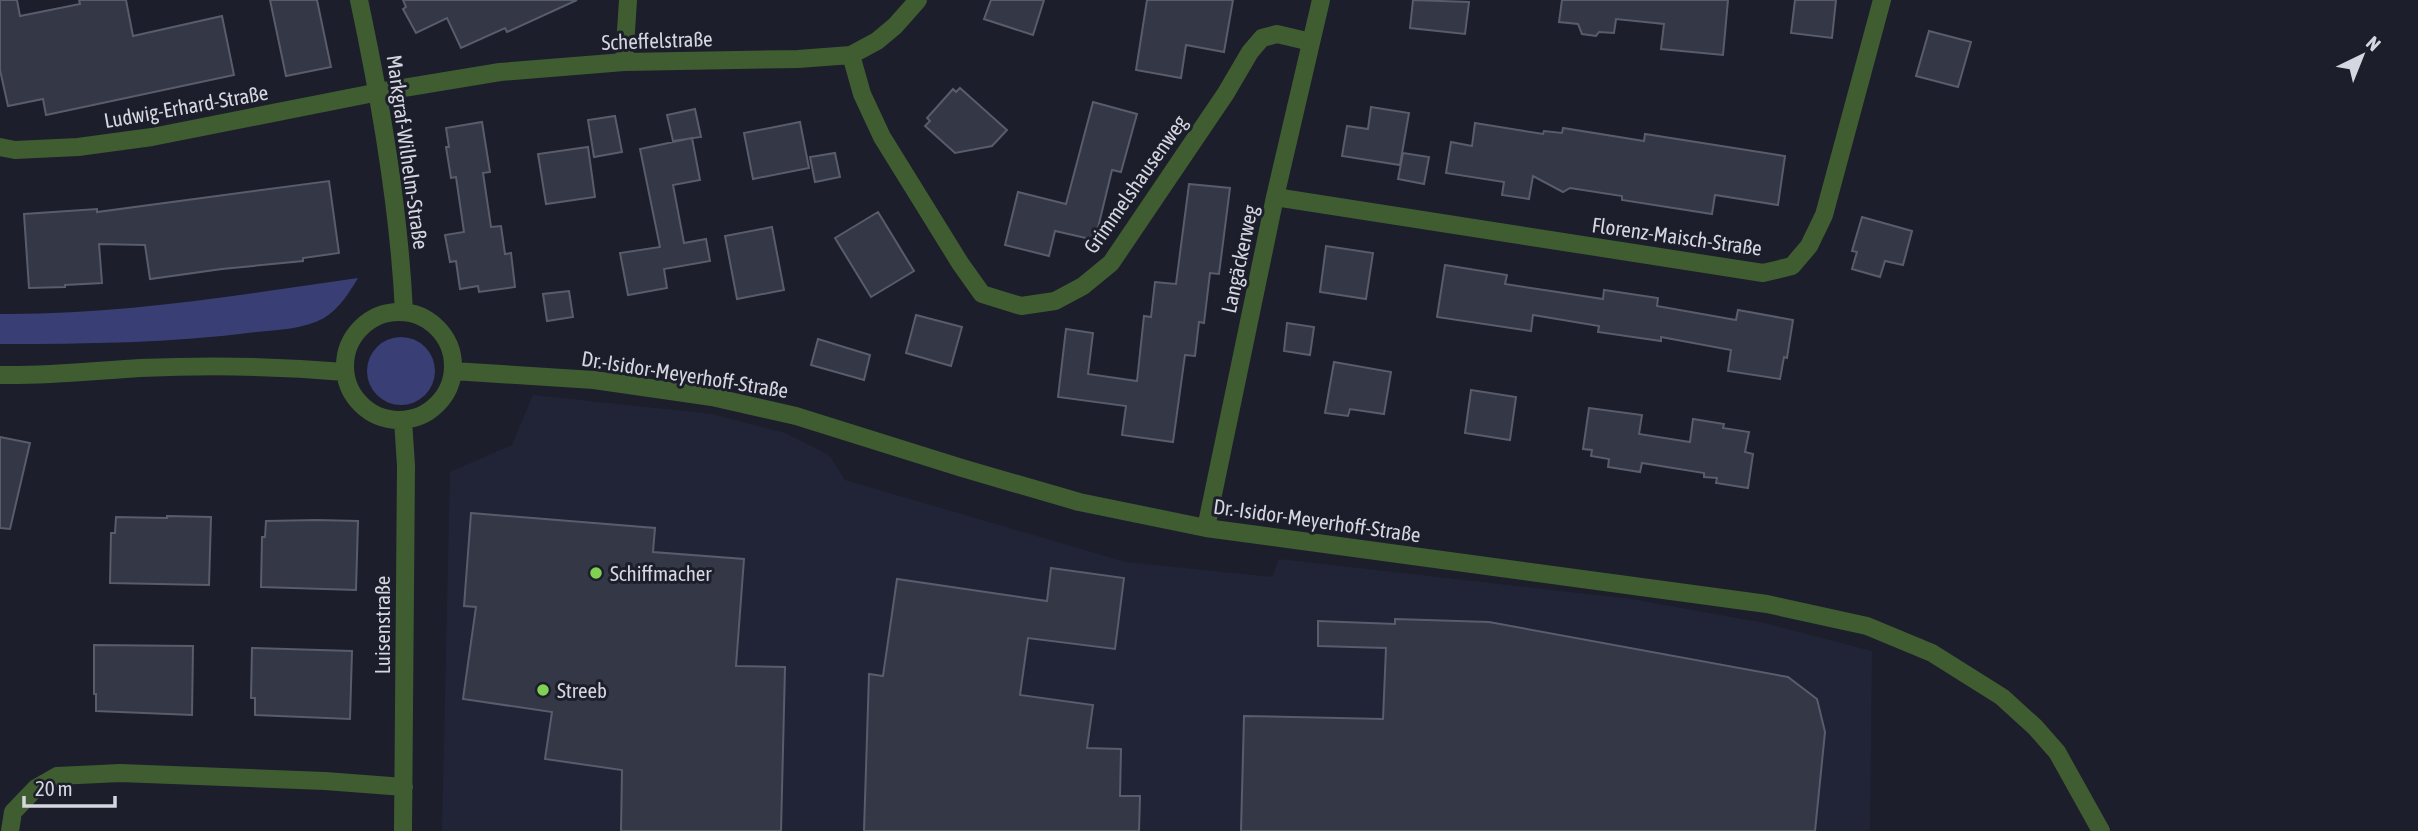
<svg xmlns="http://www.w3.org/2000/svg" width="2418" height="831" font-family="'Asap Condensed',sans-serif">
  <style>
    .built { fill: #212437 }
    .green { fill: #393f74 }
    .building { fill: #343745; stroke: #595c6b; stroke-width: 2 }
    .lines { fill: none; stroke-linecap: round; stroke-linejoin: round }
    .street { stroke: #405d31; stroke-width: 18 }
    .poi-dot { fill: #80d051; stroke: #1c1e2b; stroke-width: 2.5 }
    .labels { text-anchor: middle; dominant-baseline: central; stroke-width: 6; stroke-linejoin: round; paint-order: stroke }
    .street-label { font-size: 21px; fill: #d5d6df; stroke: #1c1e2b }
    .poi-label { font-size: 21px; fill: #d5d6df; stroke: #1c1e2b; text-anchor: start }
  </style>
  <rect width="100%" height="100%" fill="#1c1e2b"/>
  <!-- built -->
  <path class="built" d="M533,395L712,414L785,433L829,455L845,480L1126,562L1272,577L1279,559L1631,599L1765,623L1872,651L1870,831H442L450,472L512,445Z"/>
  <!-- green -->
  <path class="green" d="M358,278C349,293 339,309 324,318C304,329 278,330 256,332C172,343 85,344 0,344V314C121,315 239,295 358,278Z
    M367 371a34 34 0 1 1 68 0a34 34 0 1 1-68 0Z"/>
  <!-- building -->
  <path class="building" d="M0,0H17L20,16L80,4L79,0H126L133,36L222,16L234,75L46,115L43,99L8,106L0,70Z
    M270,0H317L331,67L286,76Z
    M403,0H577L507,32L505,28L461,48L447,18L416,33L403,9L406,7Z
    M991,0H1044L1033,35L984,19Z
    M1147,0H1233L1224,52L1186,45L1181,78L1136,70Z
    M1413,0L1469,2L1465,34L1410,28Z
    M1562,0H1728L1723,55L1661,49L1664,24L1616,19L1614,33L1599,32L1596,36L1582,34L1578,24L1559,22Z
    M1795,0H1836L1832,38L1791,33Z
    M1929,31L1971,42L1958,87L1916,76Z
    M960,88L1007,130L992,146L955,153L925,126L930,121L927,118L953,89L956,92Z
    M1093,102L1137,114L1121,172L1112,170L1095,240L1055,231L1049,256L1005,245L1018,192L1066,204Z
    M1371,107L1409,113L1400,165L1342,156L1347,126L1368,129Z
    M695,109L701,137L673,141L667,115Z
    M615,116L622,152L594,157L588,120Z
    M482,122L490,172L483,173L491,227L501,226L505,254L511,253L515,287L479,292L478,286L460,289L456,261L450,262L445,235L464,232L456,177L451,178L446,147H449L446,128Z
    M800,122L809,168L753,179L744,133Z
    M1475,123L1543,134L1544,131L1562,133L1563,128L1644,141L1645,134L1785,156L1778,205L1715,195L1712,214L1622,200V196L1570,188L1563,192L1533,176L1529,199L1502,195L1504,182L1446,173L1451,142L1472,146Z
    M692,138L700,180L673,185L684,243L706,239L710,261L664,269L667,288L628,295L620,253L660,247L640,149Z
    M588,147L595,197L546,204L538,154Z
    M835,153L840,177L815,182L810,157Z
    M1403,153L1429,157L1424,184L1398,179Z
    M329,181L339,253L303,258V261L222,269L150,279L145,245L99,244L102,283L65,285V287L29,288L24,214L97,209V212Z
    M1189,184L1230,188L1219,274L1210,273L1204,323L1199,322L1195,356L1185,355L1173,442L1122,435L1126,406L1058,397L1066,329L1093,333L1088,374L1137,381L1144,316L1151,317L1155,282L1176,284Z
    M878,212L914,271L871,297L835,238Z
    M1862,217L1912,231L1903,265L1885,261L1880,277L1852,269L1857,252L1852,251Z
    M772,227L784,290L737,299L725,236Z
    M1326,246L1373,253L1366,299L1320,292Z
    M1445,265L1507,275L1505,284L1551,291L1603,299L1604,290L1658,298L1657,306L1736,320L1738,310L1793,320L1787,358L1784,357L1780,379L1728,371L1731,350L1661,337V341L1598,332L1599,326L1533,315L1531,331L1437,317Z
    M569,291L573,317L547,321L543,294Z
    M916,315L962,327L951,366L906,353Z
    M1287,323L1314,327L1310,355L1284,351Z
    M818,339L870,355L864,380L811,365Z
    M1334,362L1391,372L1384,414L1350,409L1348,416L1325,413Z
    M1471,390L1516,397L1510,440L1465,433Z
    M1589,408L1642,415L1639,434L1690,442L1693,419L1724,424L1723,428L1749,432L1745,452L1753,454L1748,488L1716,483L1717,478L1704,477V473L1642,463L1640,472L1608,467L1609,459L1591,456L1592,450L1583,449Z
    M0,437L30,443L10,529L0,528Z
    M471,513L655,528L653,552L744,559L736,666L785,667L781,831H621L622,770L545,759L552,712L463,699L476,607L464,606Z
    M167,516L211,517L209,585L110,583L111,533H115L116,517L167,518Z
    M317,520L358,521L356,590L261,587L262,537H265L266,521Z
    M1051,568L1124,578L1115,649L1028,638L1020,695L1093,705L1087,748L1121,749L1120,796H1140L1139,831H864L869,674L883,676L897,579L1047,601Z
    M1395,619L1489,622L1788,677L1817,699L1825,732L1815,831H1241L1244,716L1383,719L1386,648L1318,646V621L1395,624Z
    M94,645L193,646L192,715L96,711V694H94Z
    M252,648L352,651L350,719L255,715V698H251Z"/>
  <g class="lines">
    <!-- street -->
    <path class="street" d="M359,0C381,103 399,207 404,312
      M851,55L862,94L882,137L960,263L982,294L1021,306L1055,301L1083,286L1111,263L1226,93L1250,52L1262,38L1277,34L1311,42
      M624,62L628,0
      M0,147L15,150L78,147L152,137L379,92L500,72L624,62L798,59L851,55L877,41L895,26L918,0
      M1275,197L1763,273L1792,266L1809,246L1824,215L1882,0
      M345 366a54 54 0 1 1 108 0a54 54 0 1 1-108 0Z
      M453,371L594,380L712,397L796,416L962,468L1079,502L1206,528L1767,604L1867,626L1932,653L2002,697L2035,727L2057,752L2101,831
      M0,375C47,376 93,371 140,368C209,365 277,366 345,372
      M1206,528L1275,197L1321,0
      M10,831L13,812L36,788L57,776L120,773L325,781L404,787
      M403,831L406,466L403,420"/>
  </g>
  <!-- markers -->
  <g class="poi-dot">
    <circle cx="596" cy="573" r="7"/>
    <circle cx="543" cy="690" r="7"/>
  </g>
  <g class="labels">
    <!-- street labels -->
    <g class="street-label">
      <text transform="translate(657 40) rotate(-2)">Scheffelstraße</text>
      <text transform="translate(186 106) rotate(-10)">Ludwig-Erhard-Straße</text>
      <text transform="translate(408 152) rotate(82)">Markgraf-Wilhelm-Straße</text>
      <text transform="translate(1135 184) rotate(-55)">Grimmelshausenweg</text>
      <text transform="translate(1677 236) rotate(8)">Florenz-Maisch-Straße</text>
      <text transform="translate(1239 259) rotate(-78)">Langäckerweg</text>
      <text transform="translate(685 374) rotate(9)">Dr.-Isidor-Meyerhoff-Straße</text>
      <text transform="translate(1317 520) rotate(8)">Dr.-Isidor-Meyerhoff-Straße</text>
      <text transform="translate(382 625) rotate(-90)">Luisenstraße</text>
    </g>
    <!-- poi labels -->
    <g class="poi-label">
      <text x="610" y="573">Schiffmacher</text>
      <text x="557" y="690">Streeb</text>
    </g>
  </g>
  <!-- north arrow -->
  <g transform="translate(2362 56) rotate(43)" stroke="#1c1e2b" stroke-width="5" paint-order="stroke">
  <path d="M0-5L12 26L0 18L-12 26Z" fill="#d5d6df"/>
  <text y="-10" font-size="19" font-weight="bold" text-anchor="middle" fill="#d5d6df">N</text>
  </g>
  <!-- scale -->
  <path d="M24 796v10h91v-10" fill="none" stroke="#d5d6df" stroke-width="3.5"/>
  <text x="35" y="796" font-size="21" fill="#d5d6df" stroke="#1c1e2b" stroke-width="5" paint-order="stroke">20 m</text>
</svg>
